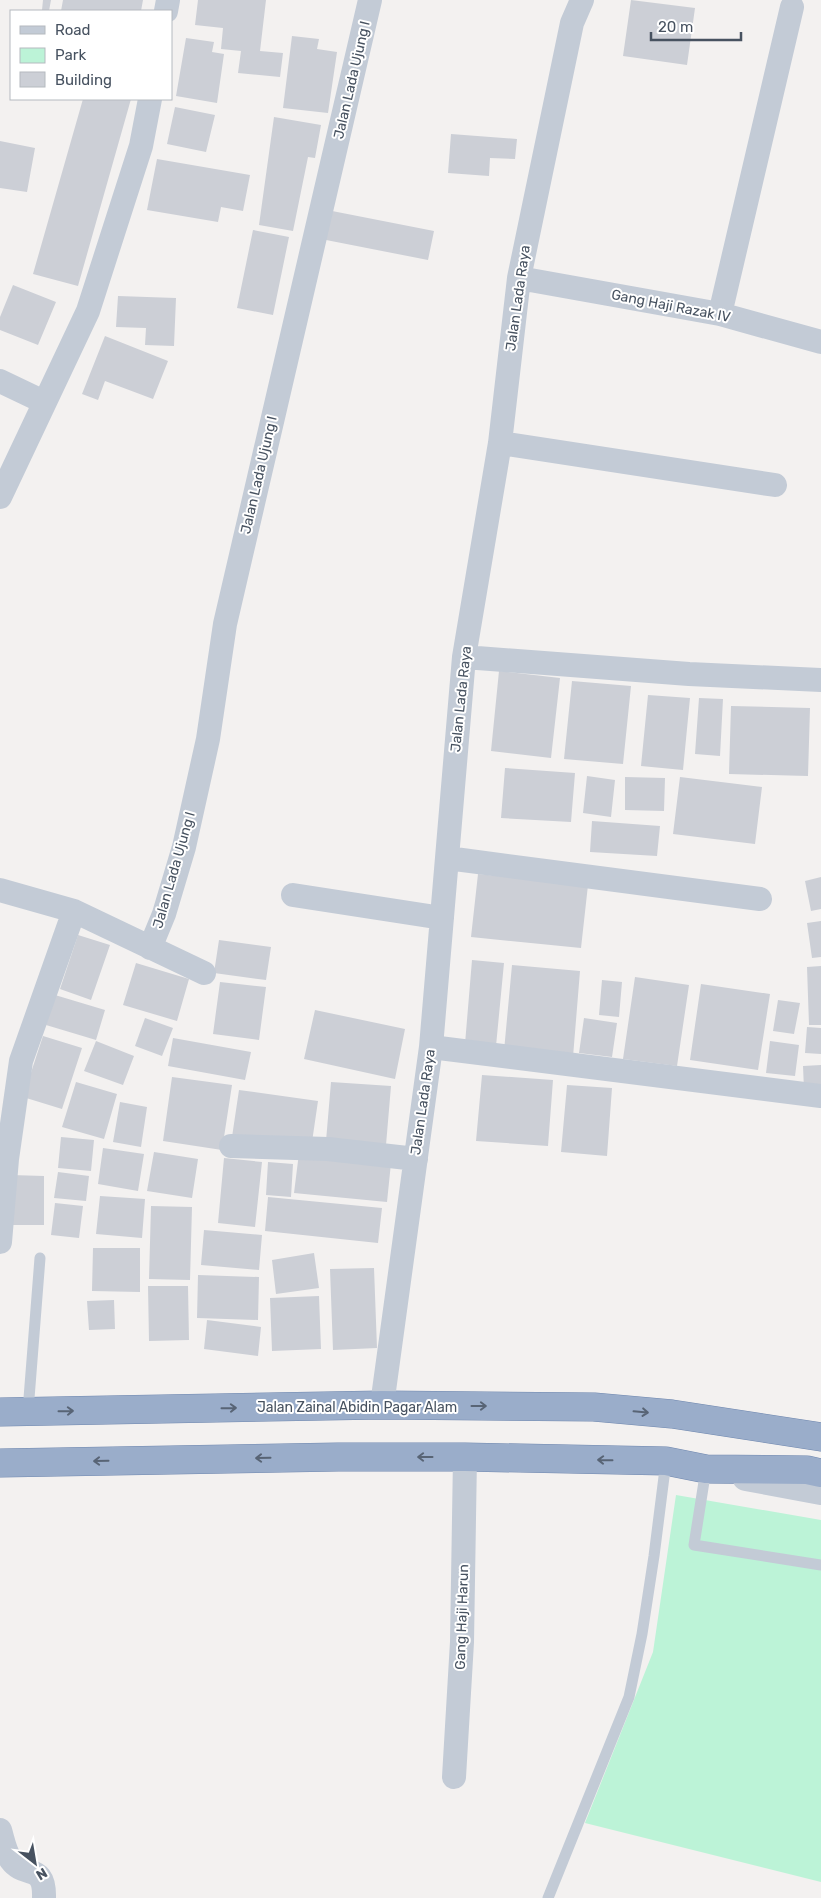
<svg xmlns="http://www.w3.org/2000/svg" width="821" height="1898" font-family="Rubik,sans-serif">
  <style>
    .park { fill: #bcf3d7 }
    .building { fill: #cccfd6 }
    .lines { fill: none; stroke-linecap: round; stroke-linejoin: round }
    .trunk-casing { stroke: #7088af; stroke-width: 29 }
    .service { stroke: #c3cbd6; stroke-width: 11 }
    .minor { stroke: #c3cbd6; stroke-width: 24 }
    .tertiary { stroke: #c3cbd6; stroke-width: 28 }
    .trunk { stroke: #9aadca; stroke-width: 28 }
    .oneway { stroke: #586475 }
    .labels { text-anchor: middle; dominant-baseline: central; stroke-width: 4; stroke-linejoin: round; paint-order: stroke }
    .street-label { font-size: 14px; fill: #475260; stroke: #fff }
  </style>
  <rect width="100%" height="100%" fill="#f3f1f0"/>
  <!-- park -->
  <path class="park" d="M676,1495L821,1520V1882L585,1823L653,1652Z"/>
  <!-- building -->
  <path class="building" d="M43,0H51L49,11L42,10Z
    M63,0H143L141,11H61Z
    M198,0H266L260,51L283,53L280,77L238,73L241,51L221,49L223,28L195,25Z
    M631,0L695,8L687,65L623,56Z
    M292,36L319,39L317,49L337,52L328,113L283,108Z
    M186,38L214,42L212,52L224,54L217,103L176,96Z
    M83,99H131L78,286L33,274Z
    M175,107L215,115L206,152L167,144Z
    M274,117L321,125L315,158L308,157L293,231L259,225Z
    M451,134L517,139L515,159L490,158L489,176L448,173Z
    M0,141L35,148L27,192L0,188Z
    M157,159L250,175L243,211L221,207L218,222L147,210Z
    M327,210L434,231L428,260L321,239Z
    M253,230L289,237L273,315L237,308Z
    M13,285L56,302L38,345L0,330V317Z
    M118,296L176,298L174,346L145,345L146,328L116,327Z
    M105,336L168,361L153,399L105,381L98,400L82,394Z
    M499,671L560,678L551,758L491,751Z
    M572,681L631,686L623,764L564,759Z
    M648,695L690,698L683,770L641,766Z
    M699,698L723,699L720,756L695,754Z
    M731,706L810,708L808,776L729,774Z
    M505,768L575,773L571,822L501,818Z
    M587,776L615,780L611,817L583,813Z
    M625,777L665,778L664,811L625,810Z
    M680,777L762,787L755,844L673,834Z
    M592,821L660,826L657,856L590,852Z
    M478,874L588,885L581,948L471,937Z
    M821,877V909L811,911L805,881Z
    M821,921V957L812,958L807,923Z
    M78,935L110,945L91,1000L60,989Z
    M219,940L271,947L266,980L214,973Z
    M472,960L504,963L496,1046L465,1044Z
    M136,963L189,979L177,1021L123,1005Z
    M512,965L580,971L573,1057L504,1051Z
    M821,966V1025H809L807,967Z
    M635,977L689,985L677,1066L623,1059Z
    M602,980L622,982L619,1017L599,1015Z
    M220,982L266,987L259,1040L213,1034Z
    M701,984L770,994L758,1070L690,1060Z
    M55,995L105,1010L96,1040L46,1025Z
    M778,1000L800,1003L794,1034L773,1031Z
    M315,1010L405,1029L395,1079L304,1059Z
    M145,1018L173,1028L162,1056L135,1046Z
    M584,1018L617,1023L612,1057L579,1053Z
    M807,1027L821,1028V1054L805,1053Z
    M43,1036L82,1048L62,1109L23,1097Z
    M173,1038L251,1052L245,1080L168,1066Z
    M96,1041L134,1056L123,1085L84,1071Z
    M770,1041L799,1045L795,1076L766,1073Z
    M821,1065V1090H804L803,1066Z
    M482,1075L553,1080L548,1146L476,1141Z
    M172,1077L232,1085L222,1150L163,1141Z
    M76,1082L117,1094L104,1139L62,1127Z
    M331,1082L391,1086L386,1145L326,1141Z
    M567,1085L612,1088L607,1156L561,1152Z
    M239,1090L318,1101L312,1142L232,1137Z
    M120,1102L147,1107L141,1147L113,1142Z
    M61,1137L94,1140L91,1171L58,1168Z
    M103,1148L144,1154L138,1191L98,1184Z
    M154,1152L198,1159L192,1198L147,1191Z
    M299,1153L391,1163L387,1202L294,1193Z
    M224,1158L262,1162L255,1227L218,1223Z
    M268,1162L293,1164L291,1197L266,1195Z
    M58,1172L89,1176L86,1201L54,1198Z
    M11,1175L44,1176V1225H11Z
    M100,1196L145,1199L142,1238L96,1234Z
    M268,1197L382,1208L378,1243L265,1231Z
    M55,1203L83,1206L79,1238L51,1235Z
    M151,1206L192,1207L190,1280L149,1279Z
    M204,1230L262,1235L259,1270L201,1265Z
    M93,1248H140V1292L92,1291Z
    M314,1253L319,1288L276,1294L272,1260Z
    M374,1268L377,1348L333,1350L330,1269Z
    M198,1275L259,1277L258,1320L197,1318Z
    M148,1286H188L189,1340L149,1341Z
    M319,1296L321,1349L272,1351L270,1298Z
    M114,1300L115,1329L89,1330L87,1301Z
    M207,1320L261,1327L258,1356L204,1349Z"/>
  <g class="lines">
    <defs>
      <path id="trunk" d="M0,1412L382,1405L594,1407L672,1414L821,1437
        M0,1463L338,1457H465L666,1461L706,1469L807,1470L821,1473"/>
    </defs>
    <!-- trunk casing -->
    <use href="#trunk" class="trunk-casing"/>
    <!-- service -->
    <path class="service" d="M28,1411L40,1258
      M706,1469L694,1545L821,1565
      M548,1898L629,1697L642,1634L654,1556L666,1461"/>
    <!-- minor -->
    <path class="minor" d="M166,11L168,0
      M519,278L720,314L821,342
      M720,314L792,7
      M0,381L44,402
      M500,443L775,485
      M0,497L88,311L141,146L150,99
      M464,657L689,674L821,680
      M447,858L760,899
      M0,890L74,911L204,973
      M293,895L442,918
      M150,948L164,914L184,847L208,739L225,624L370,0
      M431,1047L821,1096
      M231,1146L328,1149L416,1159
      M0,1242L7,1159L21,1061L74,911
      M382,1405L431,1047L464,657L500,443L519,278L572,23L582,0
      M454,1777L462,1642L465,1457
      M0,1830C3,1840 5,1852 11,1860C25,1879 45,1862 44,1898"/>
    <!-- tertiary -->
    <path class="tertiary" d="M746,1477L821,1491"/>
    <!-- trunk -->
    <use href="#trunk" class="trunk"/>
  </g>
  <!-- one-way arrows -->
  <defs><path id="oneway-shaft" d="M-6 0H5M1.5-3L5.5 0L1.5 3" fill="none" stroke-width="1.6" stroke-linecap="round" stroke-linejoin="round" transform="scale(1.25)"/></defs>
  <g class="oneway">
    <use href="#oneway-shaft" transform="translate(479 1406)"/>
    <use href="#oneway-shaft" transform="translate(229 1408) rotate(-1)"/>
    <use href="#oneway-shaft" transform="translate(66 1411) rotate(-1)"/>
    <use href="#oneway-shaft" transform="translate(641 1412) rotate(5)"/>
    <use href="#oneway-shaft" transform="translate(425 1457) rotate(-180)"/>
    <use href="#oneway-shaft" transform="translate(263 1458) rotate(179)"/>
    <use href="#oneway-shaft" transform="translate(605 1460) rotate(-179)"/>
    <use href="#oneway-shaft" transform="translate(101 1461) rotate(179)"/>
  </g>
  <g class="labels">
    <!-- street labels -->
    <g class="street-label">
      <text transform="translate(352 80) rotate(-77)">Jalan Lada Ujung I</text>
      <text transform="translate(518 298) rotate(-82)">Jalan Lada Raya</text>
      <text transform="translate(671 306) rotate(11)">Gang Haji Razak IV</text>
      <text transform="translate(259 475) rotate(-77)">Jalan Lada Ujung I</text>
      <text transform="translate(461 699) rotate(-84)">Jalan Lada Raya</text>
      <text transform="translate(174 870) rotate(-74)">Jalan Lada Ujung I</text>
      <text transform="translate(423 1102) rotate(-82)">Jalan Lada Raya</text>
      <text x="357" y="1407">Jalan Zainal Abidin Pagar Alam</text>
      <text transform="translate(462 1617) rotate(-88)">Gang Haji Harun</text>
    </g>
  </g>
  <!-- legend -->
  <rect x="10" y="10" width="162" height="90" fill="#ffffff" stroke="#b5babf"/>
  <rect x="20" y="26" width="25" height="8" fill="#c3cbd6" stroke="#b5babf"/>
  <text x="55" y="35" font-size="15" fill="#475260">Road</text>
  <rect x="20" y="48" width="25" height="15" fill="#bcf3d7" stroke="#b5babf"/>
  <text x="55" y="60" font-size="15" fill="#475260">Park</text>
  <rect x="20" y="72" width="25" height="15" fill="#cccfd6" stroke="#b5babf"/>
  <text x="55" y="85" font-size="15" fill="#475260">Building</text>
  <!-- north arrow -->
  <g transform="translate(35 1863) rotate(149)" stroke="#ffffff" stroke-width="4" paint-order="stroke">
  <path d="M0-4L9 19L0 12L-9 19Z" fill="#475260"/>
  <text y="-8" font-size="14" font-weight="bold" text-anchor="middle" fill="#475260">N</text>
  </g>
  <!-- scale -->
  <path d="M651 32v8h90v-8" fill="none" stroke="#475260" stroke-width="2.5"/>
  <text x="658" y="32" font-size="15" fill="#475260" stroke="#ffffff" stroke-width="4" paint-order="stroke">20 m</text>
</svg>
